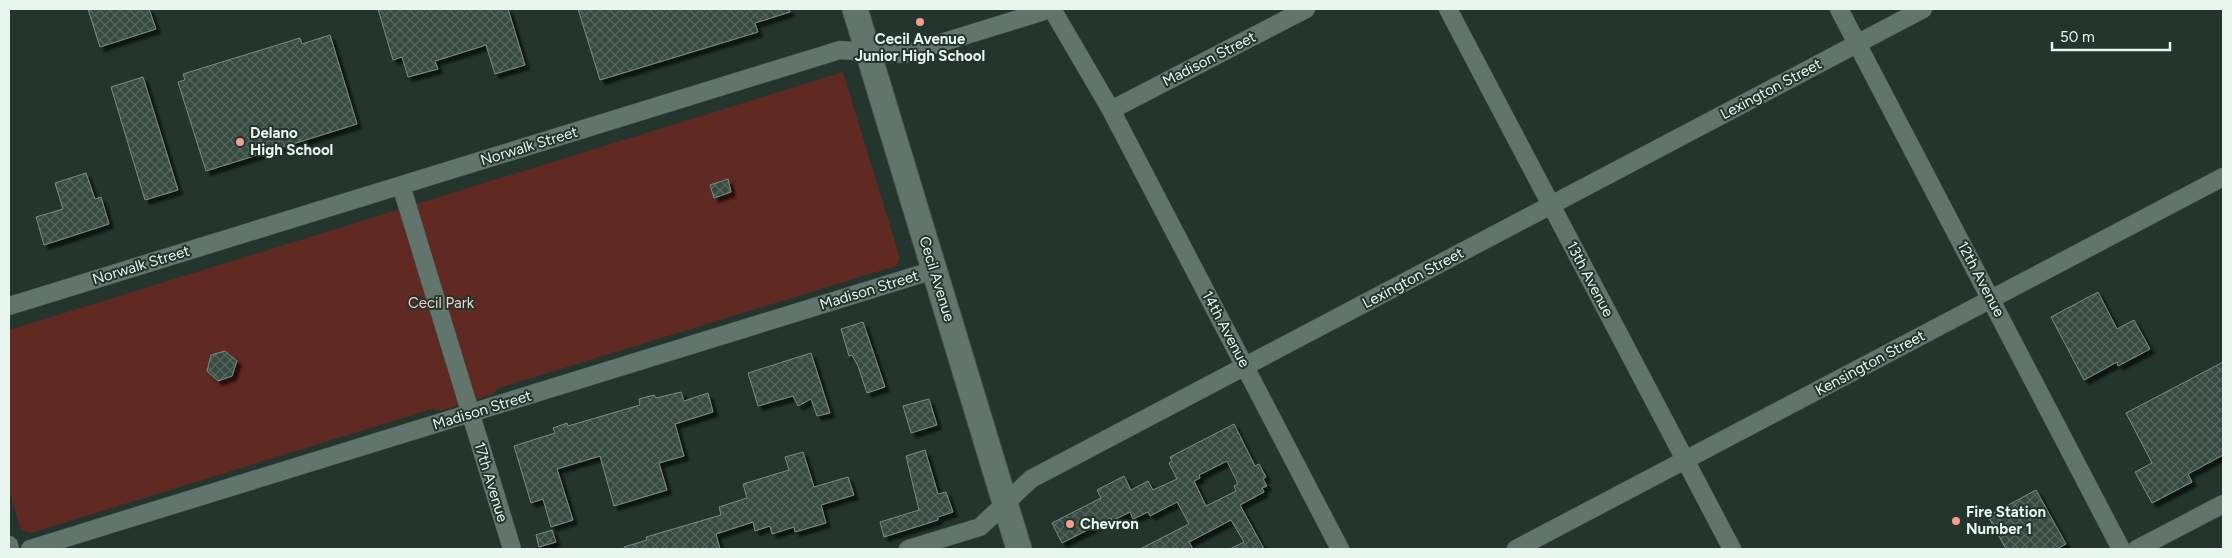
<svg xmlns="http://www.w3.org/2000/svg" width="2232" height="558" font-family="Figtree,sans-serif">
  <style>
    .green { fill: #602921 }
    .building { fill: url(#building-cross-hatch); stroke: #788d83; fill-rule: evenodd; filter: url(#shadow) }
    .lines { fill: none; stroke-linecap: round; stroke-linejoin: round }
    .minor-casing { stroke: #405149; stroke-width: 19 }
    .secondary-casing { stroke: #405149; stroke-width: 27 }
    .minor { stroke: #61756c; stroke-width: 18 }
    .secondary { stroke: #61756c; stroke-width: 25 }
    .poi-dot { fill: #f59d8e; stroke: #23352d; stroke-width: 2 }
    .labels { text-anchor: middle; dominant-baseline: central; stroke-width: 4; stroke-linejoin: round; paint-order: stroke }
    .poi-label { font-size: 15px; font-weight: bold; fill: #e9f5ef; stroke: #23352d; text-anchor: start }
    .street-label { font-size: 15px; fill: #e9f5ef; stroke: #23352d }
    .park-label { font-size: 15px; fill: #f5ccc4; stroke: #23352d }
  </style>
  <defs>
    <pattern id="building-cross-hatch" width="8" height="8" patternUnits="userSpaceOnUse" patternTransform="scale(1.25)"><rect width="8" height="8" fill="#384c43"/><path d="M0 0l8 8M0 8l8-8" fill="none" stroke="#55665e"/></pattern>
    <filter id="shadow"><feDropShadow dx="4.5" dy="4.5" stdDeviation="1" flood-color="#0009"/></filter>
  </defs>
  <rect width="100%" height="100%" fill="#23352d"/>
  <!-- green -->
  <path class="green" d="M843,72L900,258L896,266L499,388L491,395L440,411L432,409L31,533L24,531L20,527L9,490V330Z"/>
  <!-- building -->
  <path class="building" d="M88,9H149L156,29L100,47Z
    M378,9H508L525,65L495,74L486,45L435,61L438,69L408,77L402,57L393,60Z
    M578,9H789L790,12L755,23L758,32L600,80Z
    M330,35L357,124L206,171L178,82L185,80L183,74L300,38L302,44Z
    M143,77L178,190L145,200L111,87Z
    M86,173L95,199L101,197L109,224L44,245L36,217L63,209L55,183Z
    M728,179L731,192L714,198L710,185Z
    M2098,292L2117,329L2134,320L2150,349L2118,366L2117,362L2084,380L2051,317Z
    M863,322L885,387L867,393L858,366L852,355L849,356L841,329Z
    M225,351L237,361L232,376L218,381L207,371L211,355Z
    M811,353L830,413L817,416L811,399L798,406L793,396L758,406L748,373Z
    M2223,362V455L2188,474L2192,482L2152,503L2135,472L2152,463L2126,413Z
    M681,392L684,401L708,393L713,412L675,424L684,456L659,463L667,490L614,506L600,456L557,469L573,520L551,527L543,499L531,503L514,446L555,433L553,428L567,423L568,426L640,405L639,399L654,395L656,398Z
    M929,399L937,425L911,433L903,406Z
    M1234,424L1255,466L1259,464L1266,477L1263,479L1267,486L1262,488L1264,492L1240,505L1264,549H1230L1244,542L1231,520L1189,542L1193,549H1140L1189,524L1177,502L1150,516L1148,512L1133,519L1130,512L1112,521L1111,518L1062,543L1052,523L1101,498L1097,490L1124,476L1131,490L1148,481L1153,490L1177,479L1169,463L1172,461L1170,457ZM1227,461L1238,484L1234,486L1236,491L1206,506L1194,481L1200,478L1199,475Z
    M925,450L938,494L946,492L953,512L938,517V520L884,537L880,522L919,510L906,456Z
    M803,452L814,487L848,477L854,495L821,505L826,523L795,532L794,527L772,534L770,526L755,531L753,522L716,534L720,549H625L624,547L647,540L646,537L721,515L719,507L747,498L743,484L789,470L785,457Z
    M2036,490L2066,544L2057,549H2006L1988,516Z
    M552,530L556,542L539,547L536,535Z"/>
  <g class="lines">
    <defs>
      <path id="minor" d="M1052,9L1111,110L1340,549
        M1448,9L1732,549
        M1839,9L2121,549
        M1111,110L1306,9
        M401,185L512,549
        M9,306L840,50L905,54L1051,9
        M9,545L10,549
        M30,549L934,270
        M908,549L980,527L1031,479L1923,9
        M1516,549L2223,177
        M2137,549L2223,504"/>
      <path id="secondary" d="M855,9L1019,549"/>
    </defs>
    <!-- minor casing -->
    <use href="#minor" class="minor-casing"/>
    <!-- secondary casing -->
    <use href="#secondary" class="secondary-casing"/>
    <!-- minor -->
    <use href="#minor" class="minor"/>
    <!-- secondary -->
    <use href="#secondary" class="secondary"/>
  </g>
  <!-- markers -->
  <g class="poi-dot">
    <circle cx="920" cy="22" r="5"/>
    <circle cx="240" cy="142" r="5"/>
    <circle cx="1956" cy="521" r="5"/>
    <circle cx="1070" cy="524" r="5"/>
  </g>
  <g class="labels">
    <!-- poi labels -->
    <g class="poi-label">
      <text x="920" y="39" text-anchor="middle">Cecil Avenue<tspan x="920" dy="17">Junior High School</tspan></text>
      <text x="250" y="133">Delano<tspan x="250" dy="17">High School</tspan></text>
      <text x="1966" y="512">Fire Station<tspan x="1966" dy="17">Number 1</tspan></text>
      <text x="1080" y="524">Chevron</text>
    </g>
    <!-- street labels -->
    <g class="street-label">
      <text transform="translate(1209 59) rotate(-27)">Madison Street</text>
      <text transform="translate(1771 89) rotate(-28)">Lexington Street</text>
      <text transform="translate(529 146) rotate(-17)">Norwalk Street</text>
      <text transform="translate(141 265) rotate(-17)">Norwalk Street</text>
      <text transform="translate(1413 278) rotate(-28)">Lexington Street</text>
      <text transform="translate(937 279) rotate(73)">Cecil Avenue</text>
      <text transform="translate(1590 279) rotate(62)">13th Avenue</text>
      <text transform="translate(1981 279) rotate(62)">12th Avenue</text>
      <text transform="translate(869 290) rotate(-17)">Madison Street</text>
      <text transform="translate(1226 329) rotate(62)">14th Avenue</text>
      <text transform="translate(1870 363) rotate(-28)">Kensington Street</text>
      <text transform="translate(482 410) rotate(-17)">Madison Street</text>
      <text transform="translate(491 482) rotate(73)">17th Avenue</text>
    </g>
    <!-- park labels -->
    <g class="park-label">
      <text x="441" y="303">Cecil Park</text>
    </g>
  </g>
  <!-- border -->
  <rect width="2232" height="558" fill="none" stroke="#e9f5ef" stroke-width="20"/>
  <!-- scale -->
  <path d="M2052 42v8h118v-8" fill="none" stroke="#e9f5ef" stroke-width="2.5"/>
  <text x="2060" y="42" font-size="15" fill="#e9f5ef" stroke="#23352d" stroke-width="4" paint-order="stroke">50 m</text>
</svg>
